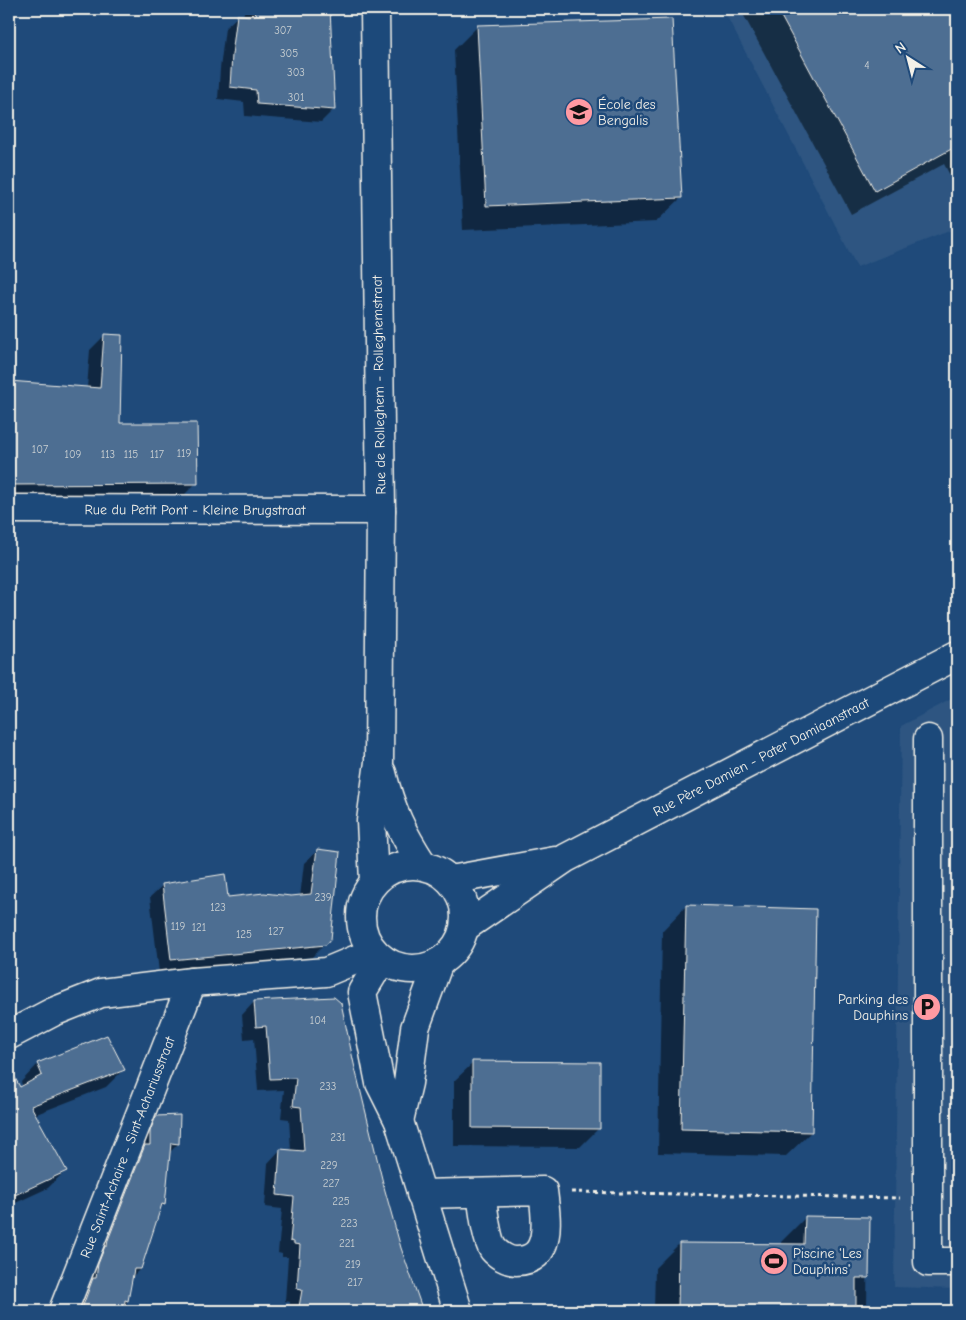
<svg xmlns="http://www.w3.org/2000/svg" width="966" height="1320" font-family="'Comic Neue',sans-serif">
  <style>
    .built { fill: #2d5581 }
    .shadow { fill: #0007 }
    .building { fill: #4d6e92; stroke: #f4f1e8 }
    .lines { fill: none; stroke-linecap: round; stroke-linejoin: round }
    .minor-casing { stroke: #f4f1e8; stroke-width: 31 }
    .path { stroke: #f4f1e8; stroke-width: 3; stroke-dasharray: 4 4; stroke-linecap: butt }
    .minor { stroke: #1f4a7a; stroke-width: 28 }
    .labels { text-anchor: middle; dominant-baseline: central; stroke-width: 5; stroke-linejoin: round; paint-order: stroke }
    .number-label { font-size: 11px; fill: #cad0d2 }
    .poi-label { font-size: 14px; fill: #f4f1e8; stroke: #1f4a7a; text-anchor: start }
    .street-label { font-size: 14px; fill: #f4f1e8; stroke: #1f4a7a }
  </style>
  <rect width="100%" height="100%" fill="#1f4a7a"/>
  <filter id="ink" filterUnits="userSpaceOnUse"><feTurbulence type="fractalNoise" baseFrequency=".02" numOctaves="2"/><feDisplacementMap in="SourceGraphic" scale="10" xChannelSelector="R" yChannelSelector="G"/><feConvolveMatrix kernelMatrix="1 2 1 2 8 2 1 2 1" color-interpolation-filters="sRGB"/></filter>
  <g filter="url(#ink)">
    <!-- built -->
    <path class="built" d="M723,9H957V228L857,267Z
      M957,696V1289L894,1287L901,726Z"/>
    <!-- shadow -->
    <path class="shadow" d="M245,9H329L334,109L321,122L245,116L244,102L218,99L220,69L225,28L238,16H243Z
      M748,9H957V178L953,181L944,164L851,214L743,14Z
      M478,26L681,198L656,222L463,230L454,50Z
      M105,335L119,424L196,483L181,498L9,499V396L87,388L90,350Z
      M317,851L330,939L312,957L159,972L150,897L163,885L227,899L300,897L304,863Z
      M686,906L811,1132L786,1156L658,1153L662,931Z
      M254,1002L352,1064L400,1248L421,1311H289L290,1302L285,1301L288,1257H282V1254L278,1253L282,1209L265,1207L268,1163L280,1150L291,1151L289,1119L281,1118L284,1090L258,1091L254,1038L244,1039L242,1015Z
      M473,1063L599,1128L580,1147L454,1146V1081Z
      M38,1064L123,1070L106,1087L34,1115L66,1170L48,1188L9,1206V1095L23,1087L21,1082Z
      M157,1117H179L178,1144L169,1153L164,1204L159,1209L140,1269L132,1277L125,1311H75L136,1156L141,1150V1142L147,1126Z
      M805,1218L868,1219L867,1311H654L655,1268L679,1244L781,1245V1242Z"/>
    <!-- building -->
    <path class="building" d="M255,9H330L335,110L257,104L256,90L230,87L232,55L237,15L254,16Z
      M777,9H957V146L875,191Z
      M672,19L682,198L486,206L477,25Z
      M104,334L122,335L120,423H197L198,484L9,485V381L100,388Z
      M317,849L340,852L331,939L326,945L171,960L162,884L225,874L228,897L264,893L291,896L311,894Z
      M686,905L816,909L812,1132L681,1129Z
      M334,997L341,1003L354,1064L384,1187L401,1248L423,1311H313L314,1309L299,1307L302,1290L297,1289L300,1245L294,1244V1242L290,1241L294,1197L277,1195L280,1149L304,1151L301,1107L293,1106L296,1078L270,1079L266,1026L256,1027L254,1001Z
      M107,1035L125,1070L31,1106L67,1171L15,1195L9,1183V1067L20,1087L42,1075L37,1063Z
      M472,1061L600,1062V1129L472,1128Z
      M180,1115L179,1144L171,1143L165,1205L162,1204L141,1269H134L128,1301L125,1300L124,1311H81L93,1278H96L98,1264L105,1246H107L108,1240L145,1145H150V1131L156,1116Z
      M805,1216L870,1217L869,1278H856V1311H678L679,1243L804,1244Z"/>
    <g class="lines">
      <defs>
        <g id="minor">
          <path id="s1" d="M9,509L381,510"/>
          <path d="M928,739V1262H957"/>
          <path d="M382,773C391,810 402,833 423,865"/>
          <circle cx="413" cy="917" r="52"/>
          <path d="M451,880L555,861"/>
          <path d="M374,881L371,821L379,762L381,510L375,9"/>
          <path id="s2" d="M465,927L566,858L957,655"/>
          <path d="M382,959L362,992L380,1083L399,1121L458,1311"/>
          <path d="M9,1035L53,1012L101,993L192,982L326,972L374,952"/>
          <path d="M399,1121L408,1083L415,1028L439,962"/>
          <path d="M421,1194L543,1191C546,1217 554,1261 516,1261C508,1261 498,1255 493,1249C486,1238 483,1206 481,1193"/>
          <path id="s3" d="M63,1311L192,982"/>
        </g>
      </defs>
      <!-- minor casing -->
      <use href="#minor" class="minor-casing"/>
      <!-- path -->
      <path class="path" d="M571,1192L900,1198"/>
      <!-- minor -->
      <use href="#minor" class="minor"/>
    </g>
  </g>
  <!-- icons -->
  <defs>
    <symbol id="school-disc" viewBox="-11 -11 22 22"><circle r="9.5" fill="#ff9aa2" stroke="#1f4a7a"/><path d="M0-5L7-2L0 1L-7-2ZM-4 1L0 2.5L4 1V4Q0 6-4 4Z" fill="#111"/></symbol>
    <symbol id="parking-disc" viewBox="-11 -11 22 22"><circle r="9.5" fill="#ff9aa2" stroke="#1f4a7a"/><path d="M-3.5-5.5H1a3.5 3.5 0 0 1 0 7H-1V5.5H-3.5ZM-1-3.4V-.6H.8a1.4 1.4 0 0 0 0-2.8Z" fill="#111"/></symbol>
    <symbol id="stadium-disc" viewBox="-11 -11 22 22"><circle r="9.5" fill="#ff9aa2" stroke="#1f4a7a"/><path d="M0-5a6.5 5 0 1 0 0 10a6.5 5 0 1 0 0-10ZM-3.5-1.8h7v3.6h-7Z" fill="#111"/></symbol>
  </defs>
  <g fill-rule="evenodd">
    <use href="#school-disc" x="563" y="96" width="32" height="32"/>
    <use href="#parking-disc" x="911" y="991" width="32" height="32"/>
    <use href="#stadium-disc" x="758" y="1245" width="32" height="32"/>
  </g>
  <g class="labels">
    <!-- number labels -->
    <g class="number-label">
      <text x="283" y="30">307</text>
      <text x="289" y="53">305</text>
      <text x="867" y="65">4</text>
      <text x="296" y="72">303</text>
      <text x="296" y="97">301</text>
      <text x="40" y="449">107</text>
      <text x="184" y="453">119</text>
      <text x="73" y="454">109</text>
      <text x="108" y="454">113</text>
      <text x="131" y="454">115</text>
      <text x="157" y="454">117</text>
      <text x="323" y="897">239</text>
      <text x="218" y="907">123</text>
      <text x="178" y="926">119</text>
      <text x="199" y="927">121</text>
      <text x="276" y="931">127</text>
      <text x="244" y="934">125</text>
      <text x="318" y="1020">104</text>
      <text x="328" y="1086">233</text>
      <text x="338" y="1137">231</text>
      <text x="329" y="1165">229</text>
      <text x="331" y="1183">227</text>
      <text x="341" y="1201">225</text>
      <text x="349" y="1223">223</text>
      <text x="347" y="1243">221</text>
      <text x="353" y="1264">219</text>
      <text x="355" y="1282">217</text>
    </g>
    <!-- poi labels -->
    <g class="poi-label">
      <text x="598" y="104">École des<tspan x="598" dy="16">Bengalis</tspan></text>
      <text x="908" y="999" text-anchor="end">Parking des<tspan x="908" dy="16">Dauphins</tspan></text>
      <text x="793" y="1253">Piscine 'Les<tspan x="793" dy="16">Dauphins'</tspan></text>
    </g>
    <!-- street labels -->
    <g class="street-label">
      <text transform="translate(379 385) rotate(-91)">Rue de Rolleghem - Rolleghemstraat</text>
      <text stroke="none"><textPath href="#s1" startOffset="186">Rue du Petit Pont - Kleine Brugstraat</textPath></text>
      <text stroke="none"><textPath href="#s2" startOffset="342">Rue Père Damien - Pater Damiaanstraat</textPath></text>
      <text stroke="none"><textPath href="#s3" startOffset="176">Rue Saint-Achaire - Sint-Achariusstraat</textPath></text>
    </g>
  </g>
  <!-- margin -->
  <rect width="966" height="1320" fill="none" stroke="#1f4a7a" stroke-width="30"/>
  <rect x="15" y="15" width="936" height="1290" fill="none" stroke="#f4f1e8" stroke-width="2" filter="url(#ink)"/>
  <!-- north arrow -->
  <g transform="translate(908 58) rotate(324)" stroke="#1f4a7a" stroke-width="4" paint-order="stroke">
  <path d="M0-4L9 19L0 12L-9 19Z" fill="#f4f1e8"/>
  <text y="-8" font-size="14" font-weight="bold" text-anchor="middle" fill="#f4f1e8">N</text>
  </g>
</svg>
